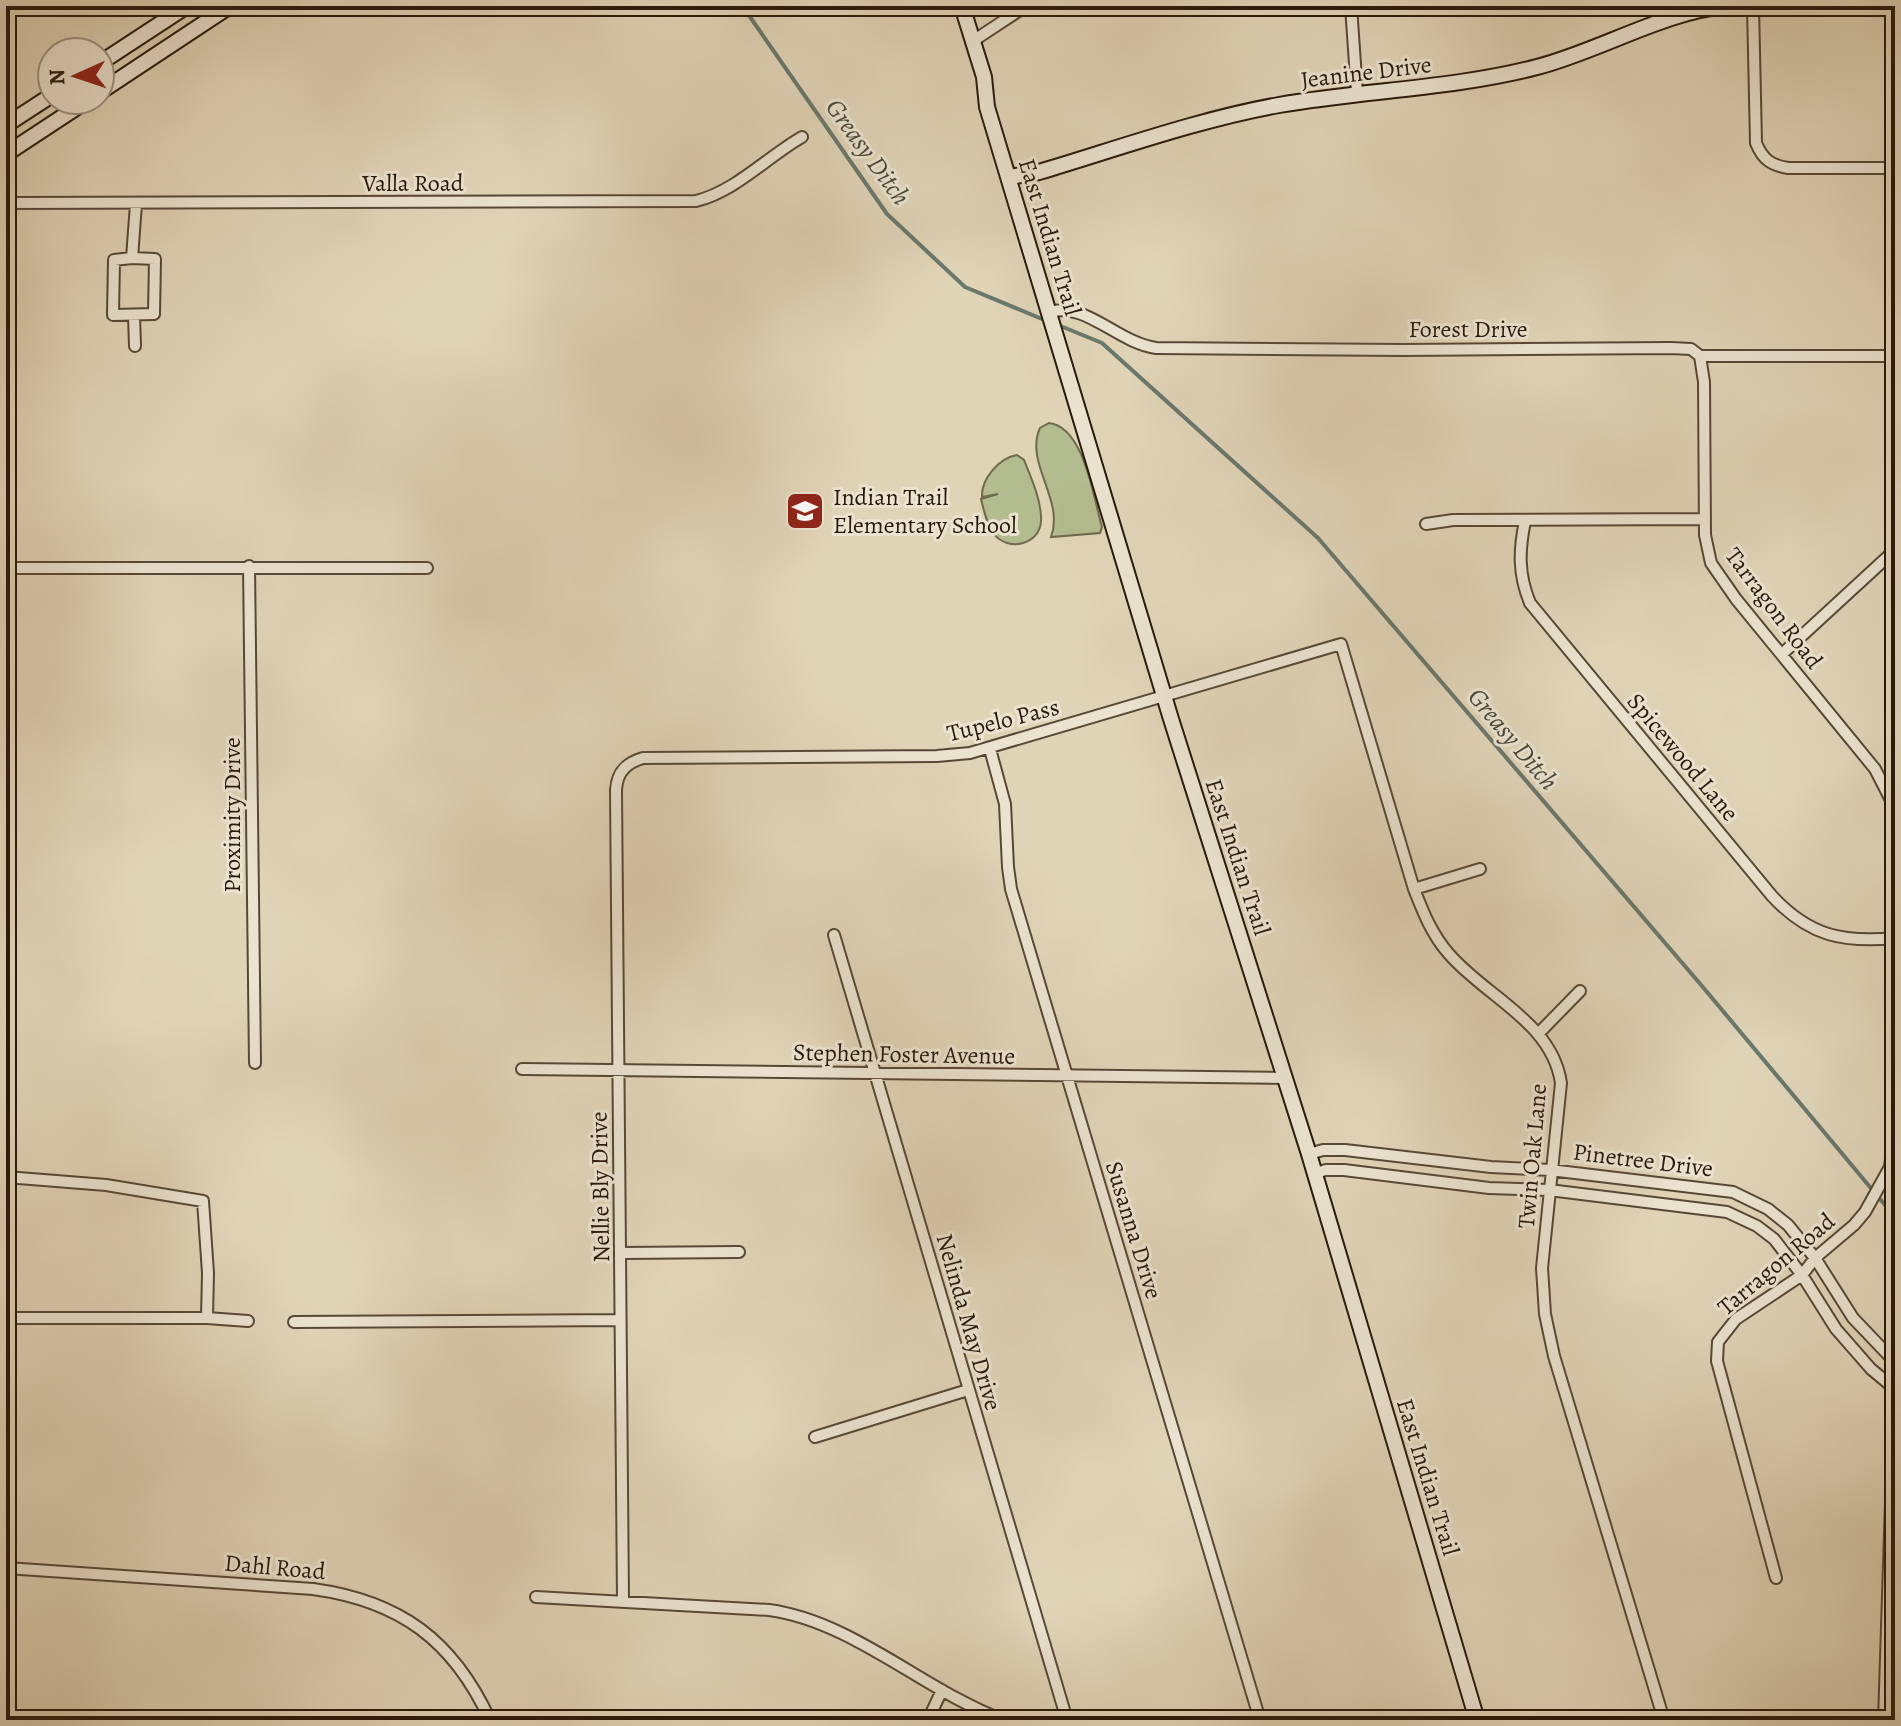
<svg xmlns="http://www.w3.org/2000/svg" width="1901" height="1726" font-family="Alegreya,serif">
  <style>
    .green { fill: #b3bc8e; stroke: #6e6a4c; stroke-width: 2 }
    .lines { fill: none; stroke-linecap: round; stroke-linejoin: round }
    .stream { stroke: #69786d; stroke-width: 4 }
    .street-casing { stroke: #574836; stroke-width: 14 }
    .secondary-casing { stroke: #29190b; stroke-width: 18 }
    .street { stroke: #ebe3d0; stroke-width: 10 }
    .secondary { stroke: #ebe3d0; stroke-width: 14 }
    .labels { text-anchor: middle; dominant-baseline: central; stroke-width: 6; stroke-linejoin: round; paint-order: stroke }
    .street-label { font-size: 24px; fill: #29190b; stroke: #ebe3d0 }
    .poi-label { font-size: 24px; fill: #29190b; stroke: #ebe3d0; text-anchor: start }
    .water-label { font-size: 26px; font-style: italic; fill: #49493c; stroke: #ebe3d0 }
  </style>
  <rect width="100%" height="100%" fill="#e0d4b7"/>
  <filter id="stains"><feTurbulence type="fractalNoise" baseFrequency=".0025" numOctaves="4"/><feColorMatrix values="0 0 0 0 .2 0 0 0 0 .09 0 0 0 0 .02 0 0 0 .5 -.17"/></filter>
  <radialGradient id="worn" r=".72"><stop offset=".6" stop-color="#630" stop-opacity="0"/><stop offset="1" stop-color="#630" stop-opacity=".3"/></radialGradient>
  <!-- green -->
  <path class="green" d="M1049,423C1084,427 1093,496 1102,527L1100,533L1051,537C1065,500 1024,463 1040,428Z
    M1017,455L1024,460C1031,477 1042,502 1041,521C1040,545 1008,552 994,534C987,525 984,511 981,499L998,494L982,497C981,479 999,458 1017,455Z"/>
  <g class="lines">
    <!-- stream -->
    <path class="stream" d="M728,6L748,14L887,214L965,287L1042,319
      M1063,327L1102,343L1318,538L1702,986L1895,1217"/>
    <defs>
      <path id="street" d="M1351,6L1357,93
        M1753,6L1756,143C1763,160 1771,165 1788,168H1895
        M973,41L1026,6
        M6,203L696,201C736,191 767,157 802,137
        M132,258L114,260L113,315L154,314L155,259L132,258L136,204
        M1049,312C1086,301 1116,342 1156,348L1404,350L1671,348L1691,349L1700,356H1895
        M134,316L135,346
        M1700,356L1704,382L1705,535L1711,563L1736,599L1875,769L1895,808
        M1525,521C1519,550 1518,574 1530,603L1772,896C1809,936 1843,943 1895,938
        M1426,524L1453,520L1705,519
        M249,566L255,1063
        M6,568H427
        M1782,654L1895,550
        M990,749L1005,804L1008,867L1011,889L1260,1720
        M1414,889L1480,869
        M834,935L1067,1720
        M1538,1034L1580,991
        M522,1069L1285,1078
        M1309,1154L1323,1150H1345L1491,1167L1550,1170L1733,1192L1768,1209L1788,1225L1815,1258L1853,1318L1895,1362
        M1315,1173L1326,1170H1344L1489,1188L1549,1190L1727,1212L1757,1226L1774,1239L1802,1275L1836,1329L1871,1369L1895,1389
        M6,1177L106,1185L203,1201L208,1273L207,1318
        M621,1253L739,1252
        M6,1318H207L248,1321
        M294,1322L620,1320
        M815,1437L968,1390
        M6,1568L313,1589C400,1601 453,1640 490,1720
        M1776,1578L1717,1361L1718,1342L1736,1319L1802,1275L1815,1258L1854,1225L1865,1212L1890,1167L1895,1126
        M536,1597L769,1610C852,1621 925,1691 1003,1720
        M623,1601L616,790C617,772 626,763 643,758L937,756L970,753L1341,644L1414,889C1423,912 1432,935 1449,954C1486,997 1552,1022 1561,1083L1542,1268L1545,1314L1554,1356L1664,1720
        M928,1720L942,1690
        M1884,1720L1895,1377"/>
      <path id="secondary" d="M962,6L984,77L987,107L1171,719L1309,1154L1477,1720
        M100,63L187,6
        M100,92L230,6
        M6,125L52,95
        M6,154L88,100
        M1009,177L1039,172C1116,149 1200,119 1279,105C1364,90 1452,89 1537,67C1597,52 1667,10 1727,6"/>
    </defs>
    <!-- street casing -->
    <use href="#street" class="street-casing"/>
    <!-- secondary casing -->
    <use href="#secondary" class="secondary-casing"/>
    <!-- street -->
    <use href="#street" class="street"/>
    <!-- secondary -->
    <use href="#secondary" class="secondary"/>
  </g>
  <!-- icons -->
  <defs>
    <symbol id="school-square" viewBox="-11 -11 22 22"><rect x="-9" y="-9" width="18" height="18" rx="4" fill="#8f2418" stroke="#ebe3d0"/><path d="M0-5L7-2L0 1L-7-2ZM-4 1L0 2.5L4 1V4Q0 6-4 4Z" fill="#fff"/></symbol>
  </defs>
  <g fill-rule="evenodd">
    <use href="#school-square" x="783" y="489" width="44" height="44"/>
  </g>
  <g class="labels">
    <!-- street labels -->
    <g class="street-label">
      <text transform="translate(1366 72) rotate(-7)">Jeanine Drive</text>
      <text x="413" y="183">Valla Road</text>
      <text transform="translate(1050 237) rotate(73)">East Indian Trail</text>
      <text x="1468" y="329">Forest Drive</text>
      <text transform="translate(1774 608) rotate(53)">Tarragon Road</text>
      <text transform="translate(1003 720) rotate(-14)">Tupelo Pass</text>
      <text transform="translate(1683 757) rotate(50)">Spicewood Lane</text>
      <text transform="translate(232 815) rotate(-90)">Proximity Drive</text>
      <text transform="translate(1238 857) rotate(72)">East Indian Trail</text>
      <text transform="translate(904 1054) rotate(1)">Stephen Foster Avenue</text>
      <text transform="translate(1532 1156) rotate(-85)">Twin Oak Lane</text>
      <text transform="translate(1643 1160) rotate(7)">Pinetree Drive</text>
      <text transform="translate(600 1187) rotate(-91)">Nellie Bly Drive</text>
      <text transform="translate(1134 1230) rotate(73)">Susanna Drive</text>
      <text transform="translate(1776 1264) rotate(-40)">Tarragon Road</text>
      <text transform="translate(969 1322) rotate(74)">Nelinda May Drive</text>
      <text transform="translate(1428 1477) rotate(73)">East Indian Trail</text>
      <text transform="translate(275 1567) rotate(5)">Dahl Road</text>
    </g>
    <!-- poi labels -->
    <g class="poi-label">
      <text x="833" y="497">Indian Trail<tspan x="833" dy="28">Elementary School</tspan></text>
    </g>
    <!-- water labels -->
    <g class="water-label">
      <text transform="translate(868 152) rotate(54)">Greasy Ditch</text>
      <text transform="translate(1513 739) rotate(50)">Greasy Ditch</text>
    </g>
  </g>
  <!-- margin -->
  <rect width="1901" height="1726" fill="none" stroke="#e0d4b7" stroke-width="32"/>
  <rect x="8" y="8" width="1885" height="1710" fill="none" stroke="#29190b" stroke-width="4"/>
  <rect x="16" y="16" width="1869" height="1694" fill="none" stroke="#29190b" stroke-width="2"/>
  <!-- north arrow -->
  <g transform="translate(76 76) rotate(267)"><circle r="38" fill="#ebe3d0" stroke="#9d9281" stroke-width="2"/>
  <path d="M0-6L14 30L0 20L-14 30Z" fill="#8f2418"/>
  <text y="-12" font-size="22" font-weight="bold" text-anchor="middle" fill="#29190b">N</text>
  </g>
  <rect width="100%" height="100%" filter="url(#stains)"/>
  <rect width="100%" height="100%" fill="url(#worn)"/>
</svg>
